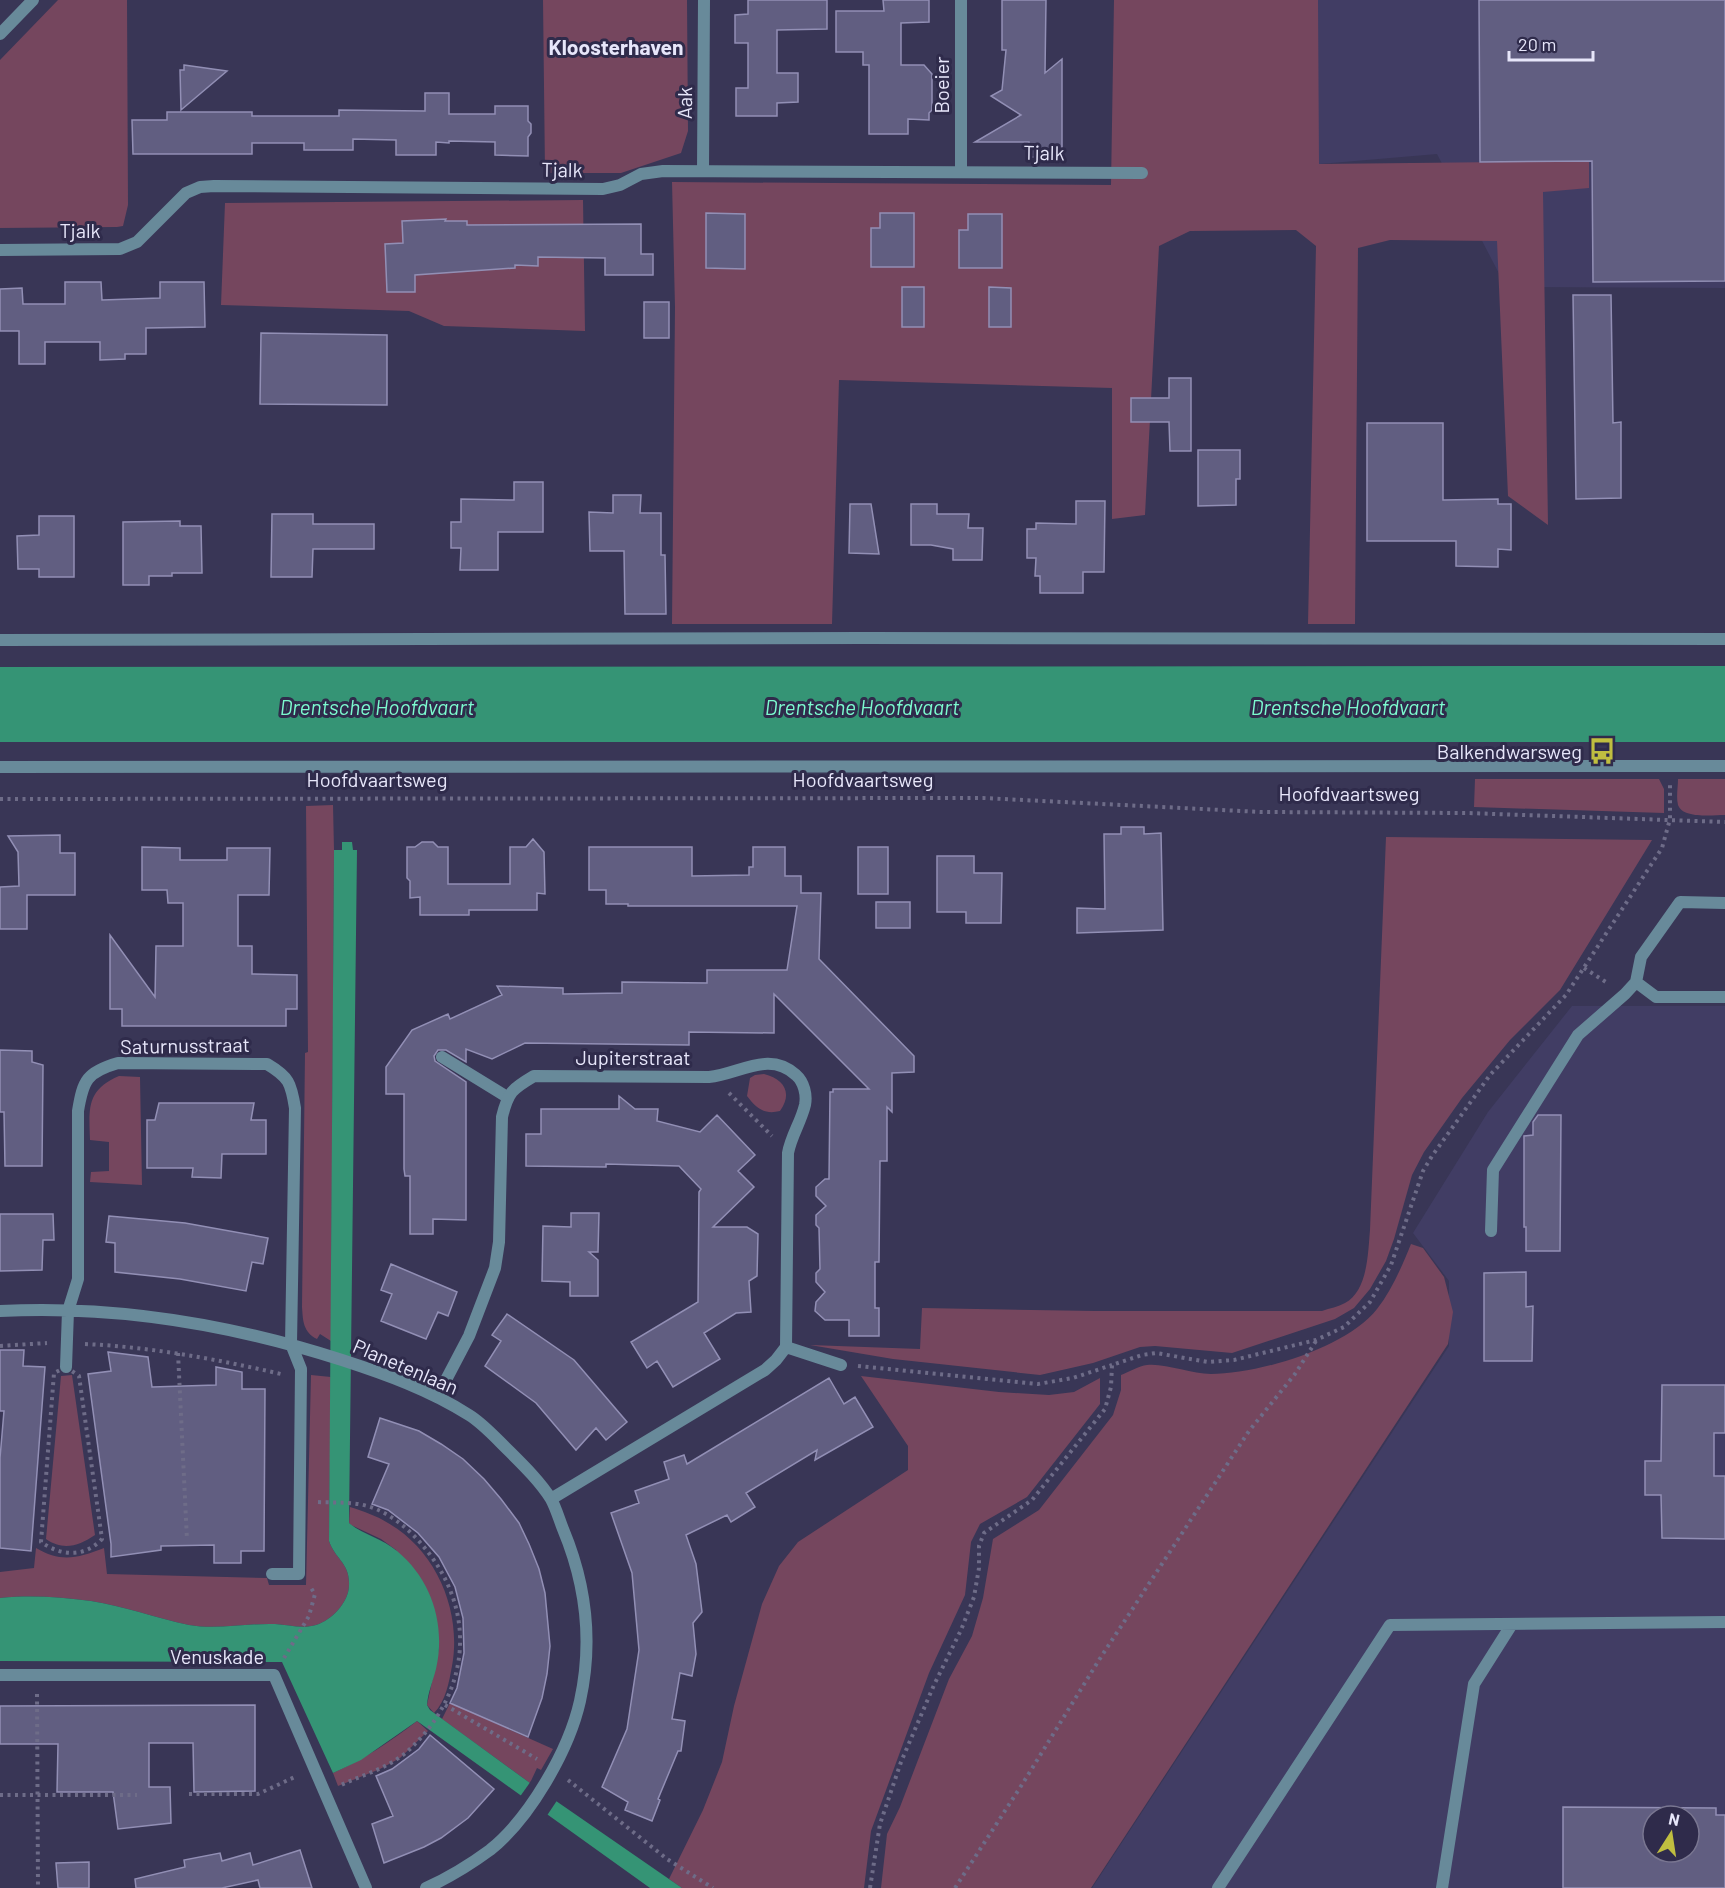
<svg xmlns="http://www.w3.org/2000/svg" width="1725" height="1888" font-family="Barlow,sans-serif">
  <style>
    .built { fill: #413d64; fill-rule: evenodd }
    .green { fill: #75465e }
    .water { fill: #359475 }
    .pier { fill: #393656 }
    .building { fill: #615e81; stroke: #928fb5; stroke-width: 1.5; fill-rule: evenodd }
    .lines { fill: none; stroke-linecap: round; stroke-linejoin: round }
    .path { stroke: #6e6c88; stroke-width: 4; stroke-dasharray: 3 4.5; stroke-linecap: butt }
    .service { stroke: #688a9a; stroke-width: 12 }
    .minor { stroke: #688a9a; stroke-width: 12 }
    .labels { text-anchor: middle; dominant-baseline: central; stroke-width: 6; stroke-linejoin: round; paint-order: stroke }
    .street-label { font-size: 20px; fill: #e7e6fa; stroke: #2f2b4b }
    .poi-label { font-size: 20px; fill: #e7e6fa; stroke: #2f2b4b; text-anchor: end }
    .neighbourhood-label { font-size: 21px; font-weight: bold; fill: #e7e6fa; stroke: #2f2b4b }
    .water-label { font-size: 21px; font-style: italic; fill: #7cfbcf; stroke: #2f2b4b }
  </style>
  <rect width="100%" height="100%" fill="#393656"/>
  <!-- built -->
  <path class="built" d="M1133,0H1725V288L1506,287L1437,154L1130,180Z
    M1572,1006H1725V1888H1092L1449,1346V1281L1413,1233L1488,1112ZM1653,1816H1689V1852H1653Z"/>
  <!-- green -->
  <path class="green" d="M58,0H127L128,205L123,226L117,227L0,228V60Z
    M543,0H687L688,131L681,153L621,173H545Z
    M1114,0H1318L1319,164L1589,161V188L1543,192L1548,525L1508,496L1497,241L1390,240L1358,248L1355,624H1308L1316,246L1296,230L1190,231L1159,246L1145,515L1112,519V388L839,380L832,624H672L675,307L672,182L1111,185Z
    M583,200L585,331L444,326L409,311L221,305L225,203Z
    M1475,779H1659L1664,789V813L1474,807Z
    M1678,779H1725V815C1713,815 1683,819 1678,805C1676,797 1678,787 1678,779Z
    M333,805L334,850L331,1341L320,1334L317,1339C303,1332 303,1321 302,1307L305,1053L308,1052L306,806Z
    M1386,837L1652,840L1560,990L1510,1040L1462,1098L1424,1152L1412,1175L1394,1239L1386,1261L1370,1289L1354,1308L1335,1319L1232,1353L1155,1346L1140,1347L1093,1363L1040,1375L893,1359L810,1345L920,1349L922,1308L1095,1311H1322C1330,1308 1338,1307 1345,1303C1368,1291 1368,1252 1370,1230Z
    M764,1074C784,1079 793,1093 780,1111C764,1115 756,1108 747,1096L750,1078L755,1075Z
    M119,1076L140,1077L142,1185L90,1182L91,1172L109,1171V1142L90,1140C89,1109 86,1090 119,1076Z
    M1411,1244L1423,1248L1444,1277L1453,1312L1448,1344L1091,1888H881L887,1834L900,1807L949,1679L972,1636L983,1598L993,1539L1039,1510L1113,1415L1121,1390V1375C1129,1372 1139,1366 1147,1365C1165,1363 1191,1374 1211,1374C1258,1374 1347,1348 1377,1309C1392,1290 1402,1266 1411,1244Z
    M72,1375L95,1535C79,1546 63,1551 46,1539L61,1376Z
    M311,1375L331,1377L329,1541C335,1559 350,1563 349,1585C349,1602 332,1620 316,1625C303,1629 289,1625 275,1624C247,1623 217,1630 189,1625C156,1618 124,1606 91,1601C61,1597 31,1595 0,1598V1572L34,1568L36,1548C61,1563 78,1558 104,1548L107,1574L267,1578L269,1585H306Z
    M861,1376L999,1392L1049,1395L1074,1392L1100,1378V1404L1027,1497L980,1524L971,1542L965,1595L929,1673L871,1831L864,1888H682L669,1879L703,1810L722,1762L734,1706L762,1604L779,1566L798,1542L908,1470V1446Z
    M350,1507C363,1511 377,1516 388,1523C437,1551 462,1612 452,1666C449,1682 446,1701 434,1713L427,1705L439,1648L396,1550L381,1539L351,1525L349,1523Z
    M450,1703L553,1749L541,1770L537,1768L530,1783L442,1719Z
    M417,1721L428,1731L400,1758L380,1769L338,1786L333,1773C364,1759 390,1742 417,1721Z"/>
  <!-- water -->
  <path class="water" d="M1725,666V742H0V667Z
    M342,842H352L353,850H357L349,1523C362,1534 383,1539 397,1551C432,1580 446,1625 436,1669C433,1681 428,1692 427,1705L430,1710L530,1783L682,1888H650L417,1721L361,1760L333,1773L282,1662L0,1661V1598C31,1595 61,1597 91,1601C124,1606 156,1618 189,1625C217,1630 247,1623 275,1624C289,1625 303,1629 316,1625C332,1620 349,1602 349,1585C350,1563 335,1559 329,1541L334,850H342Z"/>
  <!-- pier -->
  <path class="pier" d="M531,1781L558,1799L546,1817L519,1798Z"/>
  <!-- building -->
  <path class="building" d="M748,0H827V29L777,30V73H798V102L777,103V116H736V88H748V43H735V15L748,14Z
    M883,0H929V22L901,23V65H924L932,74V110L929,113V120L908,119V134H869V65H863V52H836V11H884Z
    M1002,0H1046L1045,73L1062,59V157H1030L1029,142H975L1021,115L991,96L1002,90L1006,50H1002Z
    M1479,0H1725V281L1593,282L1592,161L1480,162Z
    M184,65L227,71L181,110L180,70H184Z
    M425,93H449V114H495V106H528V121L531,124V133L528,137V156L495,155V142L449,141V143L436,142V155H396V140L353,139V150H304V143H252V154H133L132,120H167V112H252V116H339V110L425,111Z
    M706,213L745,214V269L706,268Z
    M880,213H914V267H871V228H880Z
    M968,214H1002V268H959V230H968Z
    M446,219L445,221H467V225L641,224V254H653V275H605V258L538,257V266L515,265V268L415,275V292H387L385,244L403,243L402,221Z
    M65,282H101L102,300L160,298V282H204L205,327L146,328V354H125V359L100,360V342H45V364H19V331H0V289L22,288L23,304H65Z
    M902,287H924V327H902Z
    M989,287L1011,288V327H989Z
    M1573,295H1611L1613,423L1621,422V498L1576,499Z
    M644,302H669V338H644Z
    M261,333L387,335V405L260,404Z
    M1169,378H1191V451H1170L1169,422H1131V398H1169Z
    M1367,423H1443V500L1498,499V504H1511V550L1498,549V567L1456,566V541H1367Z
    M1198,450H1240V479H1236V505L1198,506Z
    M514,482H543V532H498V570H460L461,548H451V522H461V499L514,500Z
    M613,495H641L640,513H661V555H665L666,614H625L624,551H590L589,512L613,513Z
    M1076,501H1105L1104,572H1083V593H1040V576H1035L1036,558H1027V529H1036V523L1076,524Z
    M850,504H871L879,554L849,553Z
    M911,504H937V514H969L968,528H983L982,560H953V549L931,545H911Z
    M272,514H313V524H374V549H313L312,577H271Z
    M39,516H74V577H39V569H18L17,536L39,535Z
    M180,521V526H201L202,573H172V576H149V585H123V522Z
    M1121,827H1144V834L1161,833L1163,930L1077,933V908L1105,909L1104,834H1121Z
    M60,835V853H75V895H27V929H0V887L19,886L18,852L8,836Z
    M533,839L544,852L545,894L537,893V910H469V915H420V897L410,898V881L407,878V847H415L422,842H433L438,847H448V884H510V847H526Z
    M142,847L180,848V860H227V848H270L269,895H238V946H252V974L297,975V1009H286V1026H122V1009H110V935L155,997L156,946H183V903H168L167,890H142Z
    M589,847H692V876L749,875V867H753V847H785V876H801V893H821L819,959L914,1056V1072L892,1073V1112L887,1107V1161H880L879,1262H875V1308H879V1336H849V1320H825L815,1311L816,1302L825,1292L816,1282V1273L820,1269L819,1228L816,1225V1215L826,1206L816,1196V1187L825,1179H829L830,1092H833V1089H869L774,994V1033L689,1032V1045L525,1043L492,1059L466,1049V1062L446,1050H438L434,1056L435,1061L466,1082V1220L433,1219V1234H410V1176H405L404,1169V1094H386V1067L412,1030L448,1014L450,1019L502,995L497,986L563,988V994L622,993V982L707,983V970H787L797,906H628V904H606V890H589Z
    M858,847H888V894H858Z
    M937,856H974V873H1002L1001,923H966V912H937Z
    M876,902H910V928H876Z
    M0,1050L32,1051V1062L43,1065L42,1166H5L4,1112H0Z
    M619,1096L635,1109H658L657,1121L700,1132L717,1115L755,1155L738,1171L754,1187L713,1227H747L758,1234L757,1276L749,1281L751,1312L736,1313L704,1333L720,1359L673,1387L657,1361L647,1368L631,1342L698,1302L699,1192L701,1189L679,1166L606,1164V1167L526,1166V1134H541V1109H619Z
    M159,1103H254L251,1120H266V1154H222L221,1178L192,1177L193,1168H147V1120H155Z
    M1538,1115H1561L1560,1251H1526V1227H1524V1136L1533,1135V1122Z
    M571,1213H599L598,1252H589L598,1260V1296H570V1282L542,1281L543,1226L571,1227Z
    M0,1214H53L54,1240H43L42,1270L0,1271Z
    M109,1216L185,1223L268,1238L263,1264L252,1262L246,1291L180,1279L115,1272V1243L106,1242Z
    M391,1264L457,1292L448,1316L438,1312L426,1339L381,1321L392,1294L381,1290Z
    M1526,1272V1307L1533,1306L1532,1361H1484V1273Z
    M507,1314L574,1360L627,1422L606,1440L596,1428L576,1450L536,1403L485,1366L501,1341L492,1335Z
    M0,1350H24L23,1366L45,1367L31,1551L0,1548V1458L4,1411H0Z
    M108,1352L148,1357L152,1387L216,1385V1367L242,1372V1389H265L264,1551H241V1563H214V1545L161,1546V1550L111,1557V1544L88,1374L111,1371Z
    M829,1378L844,1404L855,1397L873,1427L815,1460L817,1450L746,1493L755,1507L731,1522L727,1515L686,1535L696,1564L702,1612L693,1623L696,1654L692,1676L680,1673L676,1697L672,1719L685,1721L681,1751H678L658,1799L660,1800L652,1821L625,1810L628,1802L602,1787L627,1729L639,1650L632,1573L611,1513L639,1503L635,1491L669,1479L664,1462L684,1455L687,1464Z
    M1662,1385H1725V1433H1714V1476H1725V1539L1662,1538L1661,1495H1645V1461H1661Z
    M380,1418L419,1431L441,1444L463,1459L484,1479L501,1499L519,1523L529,1544L539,1569L545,1593L550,1646L547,1674L542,1698L528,1737L450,1703L457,1688L464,1653L463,1618L455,1587L439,1557L418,1533L388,1510L372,1504L389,1464L368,1457Z
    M255,1705V1791L194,1792L193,1743H149V1787H170L171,1823L118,1829L113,1792H57L58,1744H0V1706Z
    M430,1735L494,1789L468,1818L441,1838L424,1847L384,1863L372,1824L393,1816L376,1776L392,1769L419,1749Z
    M1563,1807L1716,1808V1815H1725V1888H1563ZM1653,1816H1689V1852H1653Z
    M300,1850L312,1888H260L258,1880L222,1888H136L135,1879L185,1867L184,1860L220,1853L222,1861L250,1853L253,1865Z
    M89,1862V1888H58L56,1863Z"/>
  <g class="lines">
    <!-- path -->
    <path class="path" d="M0,799L983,798L1262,812L1467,813L1725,822
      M1584,968L1609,984
      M729,1093L772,1136
      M85,1344C151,1347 216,1359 281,1374
      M0,1346L47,1343
      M178,1353L187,1540
      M858,1366L1038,1384L1073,1378L1112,1365
      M66,1367L79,1376L102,1539C84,1558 61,1556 41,1542L54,1373Z
      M318,1502C338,1503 357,1501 376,1509C399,1519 417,1537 431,1556C478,1620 466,1696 410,1749C391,1767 365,1774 341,1785
      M284,1658L309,1616L315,1594L311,1588
      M37,1694L38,1888
      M445,1705L537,1759
      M568,1780L667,1859L713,1888
      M189,1794H258L297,1776
      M0,1795H137
      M870,1888L880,1824L901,1762L934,1685L961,1630L974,1597L979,1568V1546L984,1533L1032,1500L1105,1409L1111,1387L1112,1365L1142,1355L1156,1353L1208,1362L1234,1360L1316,1340L1344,1327L1370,1302L1391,1265L1423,1171L1432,1156L1490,1075L1566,995L1662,848L1670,819V785
      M955,1888L1023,1783L1099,1660L1249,1431L1295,1374L1316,1341"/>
    <!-- service -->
    <path class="service" d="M1725,903L1680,902L1641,957L1636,982L1656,997H1725
      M442,1057L507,1097
      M1491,1231L1493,1170L1578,1035L1625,994L1636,982
      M1218,1888L1390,1625L1725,1622
      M1442,1888L1474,1684L1512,1624"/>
    <!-- minor -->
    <path class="minor" d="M0,34L33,0
      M703,171L704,0
      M961,171V0
      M0,250L120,249L137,242L186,193L200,187L214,186L603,189L620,185L641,174L663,171L1142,173
      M0,640L863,638L1725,639
      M0,767L1725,766
      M0,1311C117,1305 230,1324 342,1360C385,1374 430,1390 469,1415C482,1423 494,1436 505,1447C521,1463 539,1480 551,1499C556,1508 559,1519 563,1529C586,1584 593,1642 580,1701C569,1750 530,1818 490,1850C471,1864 448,1878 426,1888
      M786,1347L841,1365
      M66,1367L68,1311L78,1279V1111C83,1080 87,1072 118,1063L267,1064C289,1077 291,1083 295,1108L291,1344L301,1369L299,1574H272
      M437,1397L469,1336L495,1268L499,1242L502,1117C508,1092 512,1089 534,1076L709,1077C740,1074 769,1050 796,1075C804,1082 807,1095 805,1105C801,1122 791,1136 788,1153L786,1347L776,1360L765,1370L551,1499
      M0,1675H274L366,1888"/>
  </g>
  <!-- icons -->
  <defs>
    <symbol id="bus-bare" viewBox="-9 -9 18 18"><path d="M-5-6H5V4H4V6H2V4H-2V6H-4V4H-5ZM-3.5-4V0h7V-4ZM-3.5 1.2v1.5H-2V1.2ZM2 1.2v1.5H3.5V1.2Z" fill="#c0be40" stroke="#2f2b4b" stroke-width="2.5" paint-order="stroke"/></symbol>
  </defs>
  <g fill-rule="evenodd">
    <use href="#bus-bare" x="1583" y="732" width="38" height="38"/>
  </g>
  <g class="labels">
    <!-- street labels -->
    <g class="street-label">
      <text transform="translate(941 85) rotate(-90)">Boeier</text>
      <text transform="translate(684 103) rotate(-89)">Aak</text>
      <text transform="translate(1044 152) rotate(1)">Tjalk</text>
      <text transform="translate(562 169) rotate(1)">Tjalk</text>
      <text x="80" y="230">Tjalk</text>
      <text x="377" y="779">Hoofdvaartsweg</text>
      <text x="863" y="779">Hoofdvaartsweg</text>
      <text x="1349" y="793">Hoofdvaartsweg</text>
      <text transform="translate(185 1045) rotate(-1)">Saturnusstraat</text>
      <text x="633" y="1057">Jupiterstraat</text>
      <text transform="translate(406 1366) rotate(23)">Planetenlaan</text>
      <text x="217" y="1656">Venuskade</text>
    </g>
    <!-- poi labels -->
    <g class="poi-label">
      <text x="1582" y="751">Balkendwarsweg</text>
    </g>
    <!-- neighbourhood labels -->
    <g class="neighbourhood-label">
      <text x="616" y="46">Kloosterhaven</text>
    </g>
    <!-- water labels -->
    <g class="water-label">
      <text x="377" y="706">Drentsche Hoofdvaart</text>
      <text x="862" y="706">Drentsche Hoofdvaart</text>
      <text x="1348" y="706">Drentsche Hoofdvaart</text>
    </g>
  </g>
  <!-- north arrow -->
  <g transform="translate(1671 1834) rotate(12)"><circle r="28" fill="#2f2b4b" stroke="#797691" stroke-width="1.5"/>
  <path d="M0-4.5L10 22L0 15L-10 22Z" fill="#c0be40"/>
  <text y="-9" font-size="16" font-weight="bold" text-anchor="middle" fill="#e7e6fa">N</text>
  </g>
  <!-- scale -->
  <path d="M1509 51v9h84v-9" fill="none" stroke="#e7e6fa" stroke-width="3"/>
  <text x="1518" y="51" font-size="18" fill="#e7e6fa" stroke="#2f2b4b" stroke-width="4.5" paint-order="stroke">20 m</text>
</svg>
